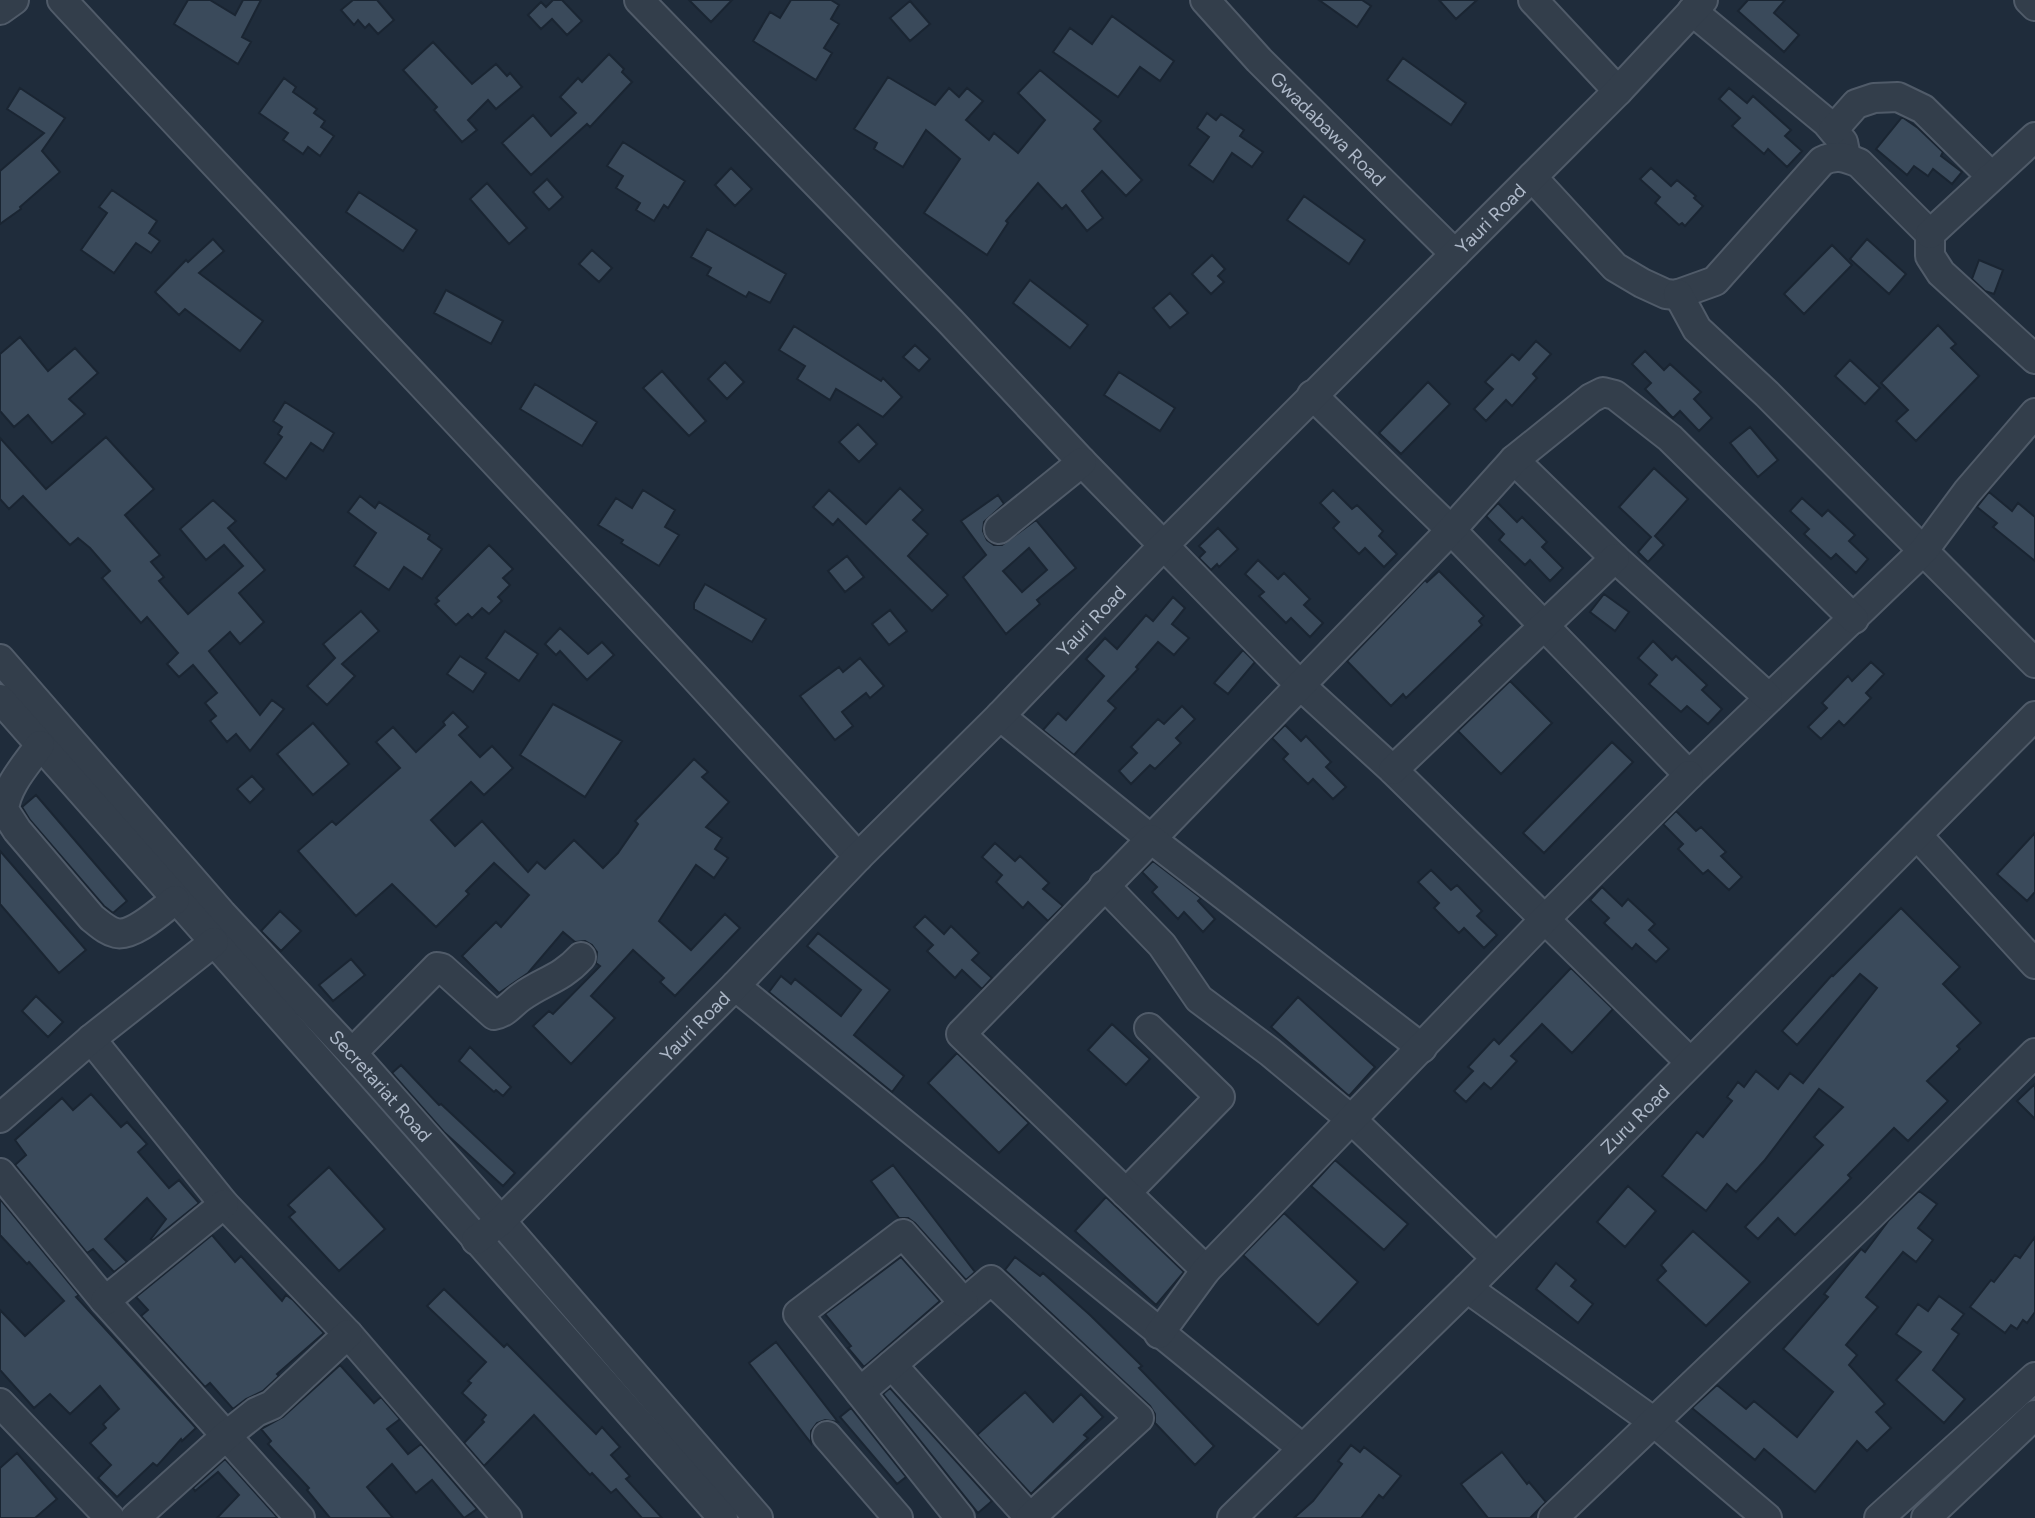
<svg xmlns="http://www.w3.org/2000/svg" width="2035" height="1518" font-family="Figtree,sans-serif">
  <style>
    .building { fill: #3a4a5b; stroke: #1a2532; stroke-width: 2; fill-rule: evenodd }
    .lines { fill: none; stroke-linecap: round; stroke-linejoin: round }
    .minor-casing { stroke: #505b69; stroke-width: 32 }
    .minor { stroke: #333e4b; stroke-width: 28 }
    .labels { text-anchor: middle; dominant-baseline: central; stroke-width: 7; stroke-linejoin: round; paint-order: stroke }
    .street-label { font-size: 19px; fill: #adb8c8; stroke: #182330 }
  </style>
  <rect width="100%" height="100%" fill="#1f2c3b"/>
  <!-- building -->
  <path class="building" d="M188,0H210L235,15L243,0H261L242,37L251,42L238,64L174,24Z
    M353,0H377L394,20L378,34L369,24L365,28L358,20L354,25L341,10Z
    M553,0H562L582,21L567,35L552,19L541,29L528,15L541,2L546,7Z
    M689,0H732L711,22Z
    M791,0H831L839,5L831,19L839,24L824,48L832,53L816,80L753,41L770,12L780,18Z
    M1319,0H1362L1371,6L1357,27Z
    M1439,0H1477L1456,19Z
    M1748,0H1785L1774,13L1799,35L1784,52L1738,11Z
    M910,1L930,24L910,41L890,18Z
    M1112,16L1174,61L1160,81L1140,67L1118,97L1053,52L1070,28L1092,44Z
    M433,42L472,84L496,64L507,76L510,73L522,87L496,109L488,100L468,120L477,130L462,142L434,110L437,107L403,70Z
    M609,54L624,69L622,72L632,82L590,127L587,124L531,175L502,143L533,115L551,136L576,113L560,97L578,78L582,82Z
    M1403,58L1466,103L1451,125L1387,80Z
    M1040,70L1101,121L1094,129L1142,180L1126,196L1102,171L1082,191L1103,218L1087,231L1066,205L1062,209L1038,183L1006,221L1008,223L987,255L924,213L960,159L926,130L903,167L874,149L877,143L854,129L888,77L935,105L949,88L959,97L967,88L983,101L966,120L989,140L994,133L1018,153L1045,120L1018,93Z
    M284,78L296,87L293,92L317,109L314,113L325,121L321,127L334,136L320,156L308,147L303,154L283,140L288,133L259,113Z
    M20,88L65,118L42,151L60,172L20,207L21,209L0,224V171L44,133L7,109Z
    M1729,88L1747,103L1753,96L1791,130L1785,136L1802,151L1787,167L1768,149L1764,154L1732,126L1740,118L1719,99Z
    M1207,113L1216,120L1221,114L1244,130L1240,136L1263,152L1252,167L1232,153L1213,182L1189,165L1209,137L1197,128Z
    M1902,117L1918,128L1943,152L1941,156L1962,172L1952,184L1933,169L1928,176L1914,166L1907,175L1876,149Z
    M623,142L685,181L668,208L664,205L654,221L636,210L640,203L616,188L623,176L607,166Z
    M731,168L752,189L735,206L715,185Z
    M1651,168L1671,186L1677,180L1696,196L1694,198L1703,206L1685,226L1682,223L1679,225L1655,203L1660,197L1640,179Z
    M547,179L563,197L549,210L533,192Z
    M487,183L527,228L509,244L470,199Z
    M112,190L157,221L149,233L160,241L151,253L136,243L114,273L81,250L107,213L99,207Z
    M359,192L417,230L403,251L346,212Z
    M1304,196L1365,240L1349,264L1287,220Z
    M707,229L786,274L770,303L749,292L746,297L707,275L711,268L691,257Z
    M213,239L224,251L199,273L263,321L240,351L185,309L179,315L155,292L186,260L188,262Z
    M1867,239L1906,274L1889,294L1850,259Z
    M1832,245L1852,265L1804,314L1784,294Z
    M592,250L612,268L599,282L579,264Z
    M1212,255L1225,269L1218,276L1224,282L1211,294L1192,274Z
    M1979,260L2003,270L1994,294L1985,291L1972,279Z
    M1030,280L1088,325L1070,348L1013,303Z
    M446,290L503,321L491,344L434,313Z
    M1170,293L1188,313L1170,328L1153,308Z
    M1938,325L1956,344L1951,348L1979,376L1916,441L1896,421L1908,410L1881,383Z
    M794,326L881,381L883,378L902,397L883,417L836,389L830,400L797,379L805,366L779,350Z
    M20,337L48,371L75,348L98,373L69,399L85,414L52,443L28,415L14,427L0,411V354Z
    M1536,341L1551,354L1533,374L1537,378L1512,406L1506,400L1486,421L1474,409L1493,389L1485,382L1512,354L1519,360Z
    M915,345L930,359L919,371L903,357Z
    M1645,351L1664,370L1670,364L1701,392L1694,399L1712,418L1699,431L1680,411L1673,418L1645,389L1651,383L1632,364Z
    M1850,360L1880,388L1865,404L1835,376Z
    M725,362L744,382L727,399L708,379Z
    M662,371L706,421L689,436L643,388Z
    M1119,372L1175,408L1160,431L1104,395Z
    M1428,382L1450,404L1401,454L1379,433Z
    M535,384L597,422L582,446L520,409Z
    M285,402L334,433L323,451L311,443L286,479L264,463L282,437L278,434L282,427L273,421Z
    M858,424L877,444L859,462L839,442Z
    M1750,427L1778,460L1758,477L1730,443Z
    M106,437L154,489L125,515L160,555L151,562L164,577L159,581L188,614L243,566L224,545L206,560L180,529L213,500L236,521L228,528L265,570L239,593L264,622L240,644L230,632L209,651L260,715L272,700L284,709L250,751L236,734L227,742L210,721L216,716L205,703L217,693L193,665L179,677L167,664L178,653L147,617L141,623L102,578L110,571L90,548L78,538L70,545L23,496L9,509L0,499V438L46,489Z
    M1654,468L1688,499L1655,536L1664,545L1648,562L1638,552L1651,537L1619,507Z
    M900,488L923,510L913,520L928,534L908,556L948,595L932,611L838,519L833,525L813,507L829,490L866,524Z
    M643,490L675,510L665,527L679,535L659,566L621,543L623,540L598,525L616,498L632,508Z
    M1333,490L1352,509L1357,505L1383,531L1379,536L1397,554L1384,567L1365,548L1359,554L1333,528L1339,522L1320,503Z
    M1989,492L2012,511L2018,503L2035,517V561L1993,527L1997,523L1977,507Z
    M998,495L1004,504L984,522L983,531L987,540L994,545H1002L1036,520L1076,568L1037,600L1040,604L1006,634L963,577L986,555L961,521ZM1029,548L1047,570L1022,592L1003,571Z
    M360,496L375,508L379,502L430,535L428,539L442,549L422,579L404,567L389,590L354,566L376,533L348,512Z
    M1802,498L1822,516L1828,510L1855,535L1849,541L1868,559L1856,573L1836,554L1831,559L1804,534L1809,529L1790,511Z
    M1498,503L1517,522L1522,517L1547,542L1542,547L1563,568L1550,581L1530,560L1525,565L1499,540L1504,534L1486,516Z
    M1218,528L1238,549L1219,567L1217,564L1211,570L1199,558L1205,552L1199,546Z
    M489,545L513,569L503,578L510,585L498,597L502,601L489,614L482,608L472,618L468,614L456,625L435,604L439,601L436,598Z
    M847,556L864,577L845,592L828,571Z
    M1258,560L1278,579L1284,573L1310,599L1304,605L1323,623L1310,637L1291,618L1286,623L1259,596L1264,592L1245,574Z
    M1439,571L1484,616L1479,621L1482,625L1406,698L1403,694L1391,706L1347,661L1425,580L1427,582Z
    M705,584L766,619L752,642L694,609V603Z
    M1604,594L1629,612L1615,631L1590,612Z
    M1173,597L1185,608L1172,624L1189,638L1174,655L1158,642L1136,667L1138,669L1108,701L1116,708L1074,755L1043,730L1058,713L1066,720L1104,676L1086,659L1105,638L1117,649L1146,615L1153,621Z
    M890,610L907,631L889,645L872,624Z
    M361,611L379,631L342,664L355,676L327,705L307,686L335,658L323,644Z
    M560,628L588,654L602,642L614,655L587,680L560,651L556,655L545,644Z
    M505,631L538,654L519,681L486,658Z
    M1653,641L1672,660L1676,656L1707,685L1702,690L1722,709L1708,724L1687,706L1681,712L1649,684L1657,675L1638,658Z
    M1243,650L1255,662L1228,694L1214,683Z
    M460,656L486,673L473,692L447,674Z
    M860,658L884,686L870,698L866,693L842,712L853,726L835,740L800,696L839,667L843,672Z
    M1871,662L1884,674L1866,693L1871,698L1844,726L1839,721L1821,739L1808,727L1827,708L1822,703L1848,676L1852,681Z
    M1510,681L1552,723L1501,774L1458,731Z
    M553,704L622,741L585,797L520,755Z
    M1182,706L1195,719L1176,738L1181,743L1155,769L1150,765L1131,784L1119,771L1137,753L1131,747L1158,719L1164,724Z
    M453,712L468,727L459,735L480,757L492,746L513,768L484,795L471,782L431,820L455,846L482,821L528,872L537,862L545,869L574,840L603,868L618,853L638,824L635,821L694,759L708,772L702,777L729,802L706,827L722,838L715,849L728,858L714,878L696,865L659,921L691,950L725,914L740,928L675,996L660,982L664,978L633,950L591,996L615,1018L571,1064L533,1026L549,1011L553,1014L600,966L596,963L597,952L592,945L585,941L575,942L563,932L528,973L499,993L462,956L496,922L501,927L529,895L494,863L466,891L469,894L436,927L392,884L356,916L298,851L332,821L336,825L400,768L376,742L393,727L416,752L445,725L443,722Z
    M313,723L349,764L313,795L277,754Z
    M1285,725L1301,741L1306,736L1331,762L1326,767L1346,787L1333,799L1313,779L1308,784L1283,759L1288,754L1272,738Z
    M1612,742L1633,762L1544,853L1523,833Z
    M252,776L264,789L250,803L237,789Z
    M36,795L127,901L113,913L104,906L30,820L22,807Z
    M1676,811L1696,831L1701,827L1726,852L1721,856L1742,877L1729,890L1708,870L1703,874L1678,849L1683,844L1663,824Z
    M2035,833V892L2027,901L1997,874Z
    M995,843L1015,861L1020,856L1049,883L1043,889L1063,906L1048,921L1028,902L1023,908L996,882L1002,875L982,857Z
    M0,851L86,950L59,973L0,904Z
    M1153,861L1201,898L1198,901L1215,919L1203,932L1184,912L1178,919L1152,892L1157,887L1142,872Z
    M1431,870L1451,890L1457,885L1482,911L1477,916L1497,935L1484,948L1464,928L1459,933L1434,908L1439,903L1418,882Z
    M1602,887L1622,906L1628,899L1655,924L1649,930L1669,949L1656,962L1636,944L1632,949L1604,923L1609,918L1590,900Z
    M1901,908L1960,967L1943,984L1981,1023L1957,1046L1960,1049L1927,1081L1948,1101L1908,1141L1894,1128L1848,1175L1851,1178L1795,1235L1778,1218L1758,1239L1745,1227L1823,1145L1814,1137L1843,1107L1819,1089L1764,1161L1736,1192L1727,1184L1706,1211L1662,1176L1697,1132L1703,1137L1732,1101L1727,1097L1738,1082L1744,1087L1756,1071L1778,1089L1790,1073L1803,1083L1877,988L1860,974L1797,1045L1782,1031L1832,975L1833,976Z
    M280,911L301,931L281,951L261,931Z
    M925,916L944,934L951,926L979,953L972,960L992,978L982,989L962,970L955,978L927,951L933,945L914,927Z
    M818,933L890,990L854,1035L904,1076L892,1092L769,992L781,976L791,984L795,979L841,1016L861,990L807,946Z
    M351,959L365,975L333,1001L319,985Z
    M1571,968L1613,1009L1572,1053L1542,1024L1511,1056L1517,1061L1491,1089L1484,1083L1466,1102L1454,1091L1473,1071L1468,1067L1494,1039L1499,1044Z
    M36,996L63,1022L48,1037L22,1011Z
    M1298,997L1375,1067L1349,1096L1271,1027Z
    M1112,1024L1150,1059L1126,1085L1088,1050Z
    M470,1047L511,1087L503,1096L496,1090L494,1092L459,1061Z
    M957,1053L1029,1123L999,1153L928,1083Z
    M401,1065L439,1105L441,1104L515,1173L503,1186L444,1132L392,1073Z
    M2035,1084V1119L2017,1101Z
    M91,1094L121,1127L127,1122L147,1144L138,1152L169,1188L179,1180L199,1203L153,1240L151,1239L166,1219L147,1198L105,1239L127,1262L114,1272L93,1249L87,1253L15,1165L26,1155L15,1140L62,1098L73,1110Z
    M1335,1160L1408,1224L1384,1250L1311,1186Z
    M893,1165L975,1272L966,1280L915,1223L908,1218H899L871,1181Z
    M329,1167L385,1229L339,1271L289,1217L295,1212L288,1205Z
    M1628,1186L1656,1211L1625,1247L1597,1222Z
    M1919,1191L1937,1204L1918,1228L1933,1240L1916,1262L1903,1252L1866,1297L1878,1307L1846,1345L1857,1355L1849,1365L1885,1404L1876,1412L1891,1428L1867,1451L1857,1441L1815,1492L1764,1449L1755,1460L1692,1408L1717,1385L1746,1409L1754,1401L1797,1437L1833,1392L1783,1349L1828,1297L1824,1294L1861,1249L1865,1252L1889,1220Z
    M1106,1197L1184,1272L1156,1305L1075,1231Z
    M0,1199L79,1295L76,1297L196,1428L182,1441L181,1439L157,1466L153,1463L117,1497L98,1478L111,1465L90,1443L106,1428L103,1424L119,1409L100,1386L70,1414L50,1394L34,1408L0,1370V1310L25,1336L64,1301L29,1262L27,1264L0,1235Z
    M1284,1213L1358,1282L1318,1325L1243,1255Z
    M1693,1231L1750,1282L1706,1326L1657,1280L1666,1271L1661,1265Z
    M212,1235L235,1262L241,1256L282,1301L286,1295L293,1300L324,1333L277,1374L279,1376L263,1391L246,1399L233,1409L210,1383L205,1387L141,1316L148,1310L136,1297Z
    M2035,1237V1312L2027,1323L2023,1320L2017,1329L2011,1325L2005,1333L1970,1307L1991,1280L1994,1282L2015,1255L2020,1258Z
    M901,1257L940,1301L864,1367L848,1348L851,1346L825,1314Z
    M1015,1257L1040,1276L1043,1273L1090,1315L1142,1366L1139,1368L1214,1446L1195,1465L1155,1423V1414L1150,1406L1005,1270Z
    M1556,1263L1576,1280L1571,1286L1593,1304L1578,1323L1536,1289Z
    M444,1289L504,1347L507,1344L596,1434L602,1427L620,1447L611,1455L630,1476L626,1479L662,1518H642L616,1489L611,1493L592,1473L590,1475L534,1415L484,1466L464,1443L484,1422L482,1420L486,1415L462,1393L471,1383L468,1381L486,1362L427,1306Z
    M1939,1296L1964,1314L1952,1329L1959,1334L1933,1370L1965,1399L1944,1423L1896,1380L1921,1352L1896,1334L1918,1304L1928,1311Z
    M776,1342L838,1422L825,1420L817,1423L811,1431V1443L749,1363Z
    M340,1365L374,1403L381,1397L400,1419L387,1429L408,1454L421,1444L477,1509L464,1518L432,1480L416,1493L392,1464L367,1487L393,1518H330L307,1490L309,1488L268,1444L271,1441L261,1429L283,1417Z
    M890,1388L992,1501L978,1513L883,1394Z
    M1025,1392L1053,1422L1081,1394L1103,1417L1084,1435L1088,1438L1031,1494L977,1435Z
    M851,1408L906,1477L897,1484L840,1417Z
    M1351,1445L1360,1452L1364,1447L1401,1476L1383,1498L1379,1495L1361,1518H1294L1313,1501L1342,1464L1338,1461Z
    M1502,1452L1527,1484L1529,1482L1546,1502L1530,1518H1488L1461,1484Z
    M17,1453L57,1499L35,1518H0V1468Z
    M225,1459L278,1518H217L239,1495L218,1472L195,1491L193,1488Z"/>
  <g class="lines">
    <defs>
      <g id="minor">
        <path d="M62,0C327,286 598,566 858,857"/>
        <path d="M639,0L951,322L1082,462L1300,685L1393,770L1690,1062"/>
        <path id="s1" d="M1205,0L1259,60L1455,254"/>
        <path d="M1533,0L1618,91"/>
        <path d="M2029,0L2035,6"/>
        <path d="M0,10L14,0"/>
        <path d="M1692,11L1826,122L1843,142L1846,157"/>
        <path d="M1833,130L1856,104L1874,98L1898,97L1923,109L1991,176"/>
        <path d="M1532,177L1615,267L1642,283L1666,294L1676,295L1715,281L1822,161C1836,154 1845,157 1859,163L1930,234V256L1941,273L2035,359"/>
        <path d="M1930,234L2035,137"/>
        <path d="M1678,294L1697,329L1767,394L2035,663"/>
        <path d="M1312,395L1451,530L1689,775L1924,550L1967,492L2035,413"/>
        <path d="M1514,460L1615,558L1768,697"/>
        <path d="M999,529L1082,462"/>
        <path id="s2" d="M0,659L222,914L362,1064L501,1221L758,1518"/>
        <path d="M0,699L723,1518"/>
        <path d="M1000,716L1151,839L1451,530L1514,460L1591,398L1603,392L1615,395L1670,438L1854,619"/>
        <path d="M40,745C26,765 6,786 4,810L17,830L92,918C100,924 107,931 116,933C133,937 162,910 175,900"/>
        <path d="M1393,770L1615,558"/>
        <path d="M1917,835L2035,964"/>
        <path d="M1104,885L1162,945L1199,999L1270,1052L1353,1121L1496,1258"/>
        <path d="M735,986L1302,1448"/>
        <path d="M91,1039L224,1204L348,1334L507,1518"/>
        <path d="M352,1053L437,967L442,968L494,1015C506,1013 511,1004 521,997C543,981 561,979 581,957"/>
        <path d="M0,1118L91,1039L214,942"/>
        <path d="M0,1173L105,1301L300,1518"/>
        <path d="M1126,1193L1220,1097L1149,1028"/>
        <path id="s3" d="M476,1240L501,1221L735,986L858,857L1000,716L1164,545L1618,91L1703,0"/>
        <path d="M1206,1270L961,1034L1151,839L1422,1048"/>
        <path d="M1467,1288L1654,1422L1767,1518"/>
        <path d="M105,1301L224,1204"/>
        <path d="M1159,1334L1206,1270L1545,919L1689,775"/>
        <path d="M892,1365L1030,1518"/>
        <path d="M860,1392L991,1280L1139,1418L1030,1518"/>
        <path d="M0,1403L110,1518"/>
        <path d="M827,1436L898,1518"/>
        <path d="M135,1518L227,1435L256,1412L272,1405L348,1334"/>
        <path d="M960,1518L798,1314L903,1234L964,1303"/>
        <path id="s4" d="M1232,1518L1467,1288L2035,716"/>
        <path d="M1553,1518L1871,1215L2035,1053"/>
        <path d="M1879,1518L2035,1377"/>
        <path d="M1926,1518L2035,1415"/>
      </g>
    </defs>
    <!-- minor casing -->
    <use href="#minor" class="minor-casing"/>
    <!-- minor -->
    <use href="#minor" class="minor"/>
  </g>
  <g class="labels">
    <!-- street labels -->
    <g class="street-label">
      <text stroke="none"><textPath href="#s1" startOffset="178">Gwadabawa Road</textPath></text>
      <text stroke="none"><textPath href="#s3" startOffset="1440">Yauri Road</textPath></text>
      <text stroke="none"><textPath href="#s3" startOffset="873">Yauri Road</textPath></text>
      <text stroke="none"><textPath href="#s3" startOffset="306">Yauri Road</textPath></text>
      <text stroke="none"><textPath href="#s2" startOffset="572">Secretariat Road</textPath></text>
      <text stroke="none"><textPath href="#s4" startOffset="567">Zuru Road</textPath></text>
    </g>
  </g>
</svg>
